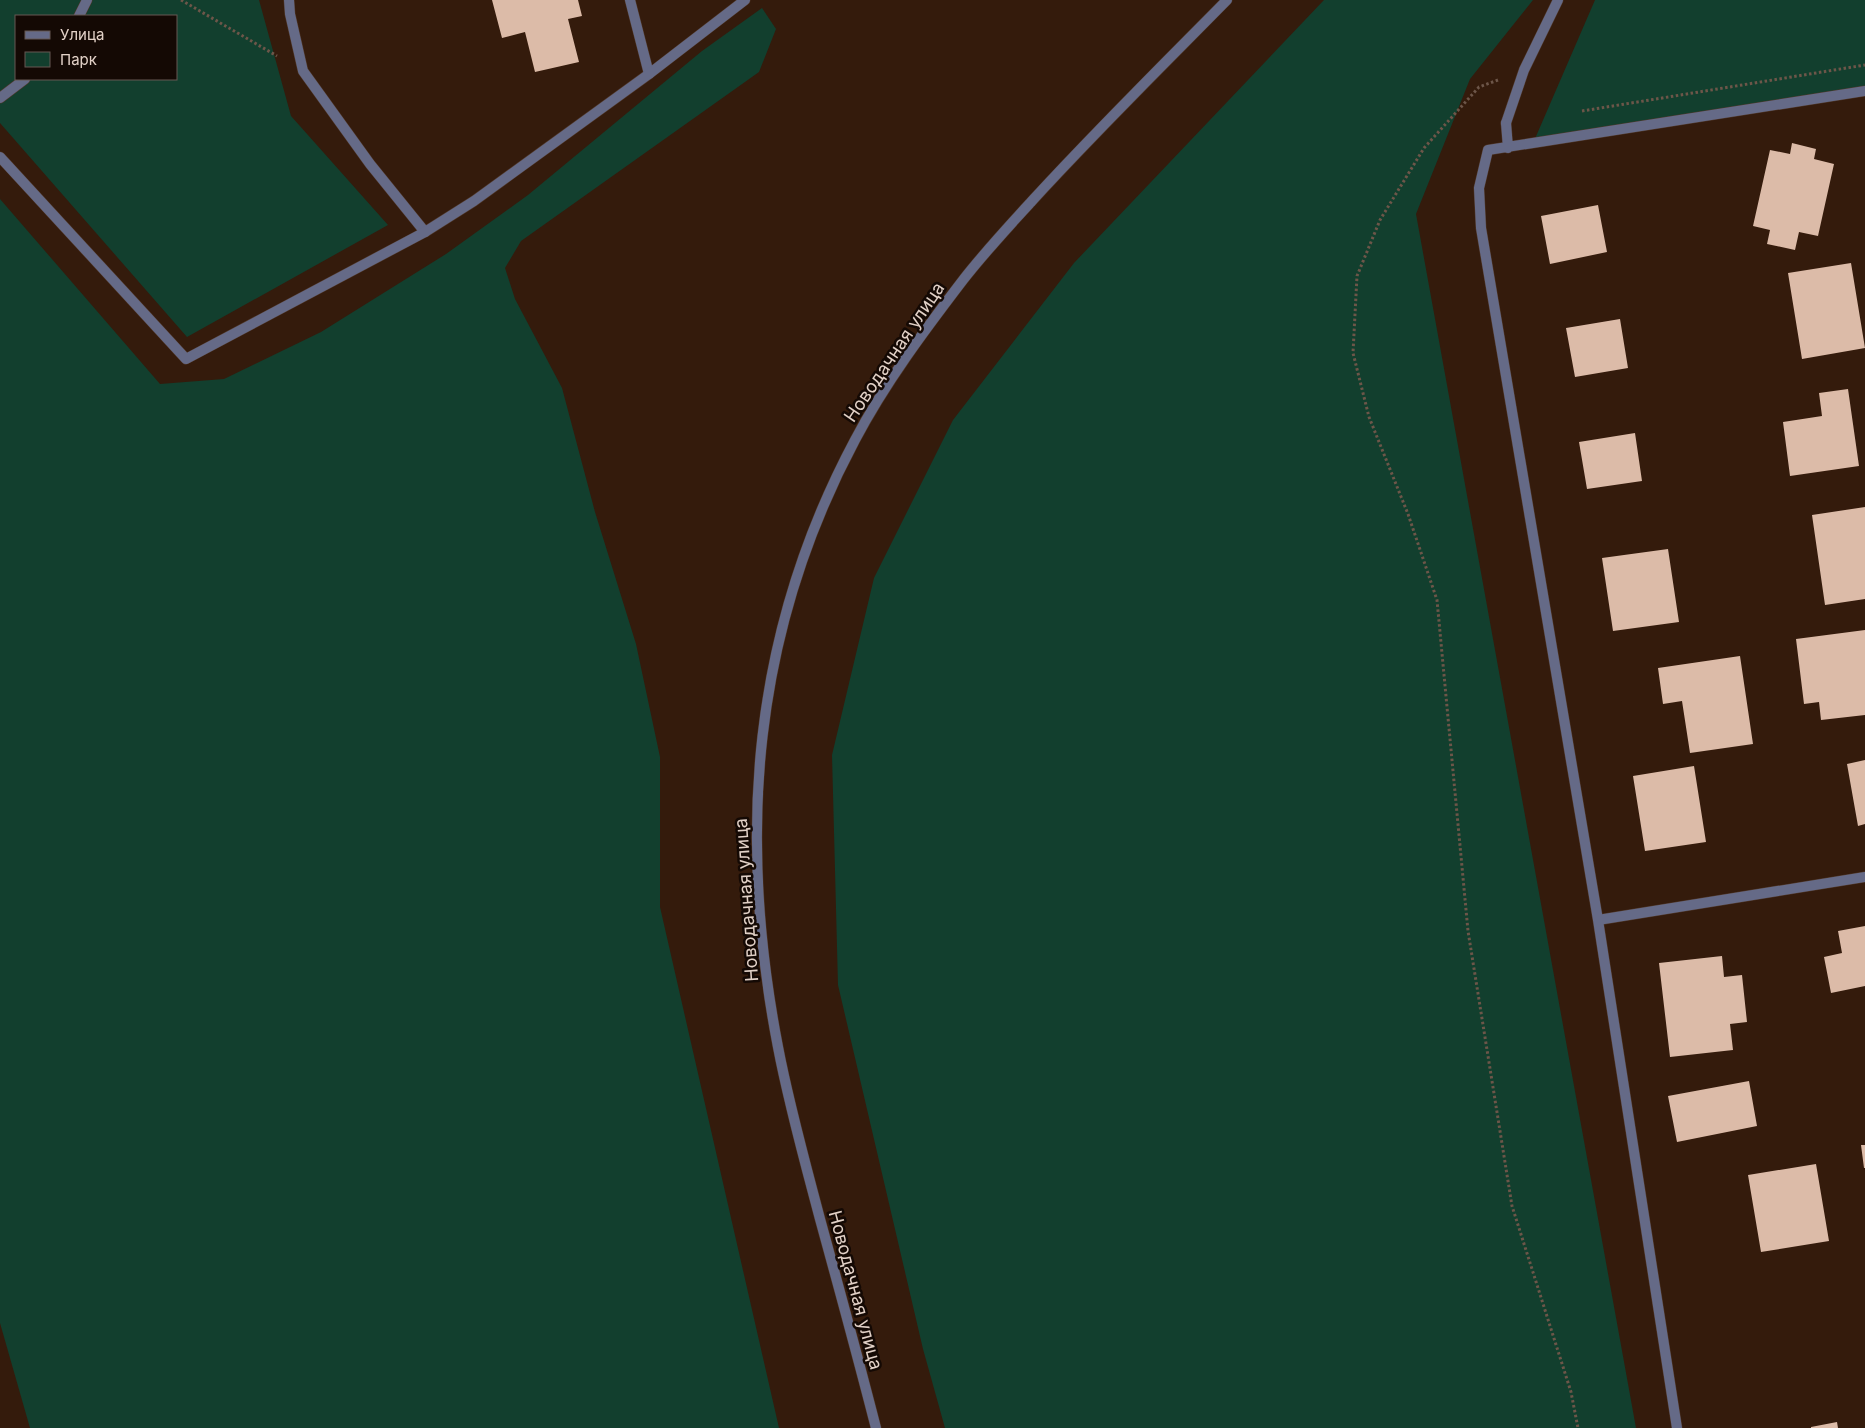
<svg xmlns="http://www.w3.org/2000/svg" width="1865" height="1428" font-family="Inter,sans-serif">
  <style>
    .green { fill: #123f2e; fill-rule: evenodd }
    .building { fill: #dcbba8 }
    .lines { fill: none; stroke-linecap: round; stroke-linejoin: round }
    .service-casing { stroke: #50382a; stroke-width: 11 }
    .minor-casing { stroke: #50382a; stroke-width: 11 }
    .tertiary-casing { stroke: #50382a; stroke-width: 11 }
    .path { stroke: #6d5649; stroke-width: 3; stroke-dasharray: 2.5 2.5; stroke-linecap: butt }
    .service { stroke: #656a87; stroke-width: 10 }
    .minor { stroke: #656a87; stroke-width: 10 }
    .tertiary { stroke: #656a87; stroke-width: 10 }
    .labels { text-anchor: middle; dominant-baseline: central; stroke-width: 5; stroke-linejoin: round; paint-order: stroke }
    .street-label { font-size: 18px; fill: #e2d1c7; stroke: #140904 }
  </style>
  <rect width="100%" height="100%" fill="#341b0c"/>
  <!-- green -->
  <path class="green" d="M0,0H259L291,116L388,225L187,337L0,123ZM16,16H176V79H16Z
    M1324,0H1533L1470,79L1416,214L1636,1428H945L923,1349L838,985L832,755L874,578L953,420L1074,263Z
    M1595,0H1865V88L1534,141Z
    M762,8L776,29L759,72L521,241L505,268L515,299L562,388L595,512L636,644L660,757V907L779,1428H30L0,1323V199L160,384L224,379L321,332L446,254L528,195L702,51Z"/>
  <!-- building -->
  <path class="building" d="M492,0H578L582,16L568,19L579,62L535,72L525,32L502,38Z
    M1792,143L1816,149L1814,159L1834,164L1818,236L1799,232L1795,250L1767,244L1770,230L1753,226L1770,150L1790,154Z
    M1598,205L1607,252L1550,264L1541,216Z
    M1851,263L1865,348L1802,359L1788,273Z
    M1620,319L1628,368L1575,377L1566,328Z
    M1848,389L1859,466L1790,476L1783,422L1822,416L1819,393Z
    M1635,433L1642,481L1587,489L1579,442Z
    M1865,507V599L1825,605L1812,515Z
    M1668,549L1679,622L1613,631L1602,558Z
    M1865,630V715L1821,720L1819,702L1804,704L1796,639Z
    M1740,656L1753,744L1690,753L1682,701L1663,704L1658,668Z
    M1865,760V824L1858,826L1847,764Z
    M1694,766L1706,842L1645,851L1633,776Z
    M1865,926V986L1831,993L1824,957L1842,953L1838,931Z
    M1722,956L1724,977L1742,975L1747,1022L1730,1024L1733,1050L1670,1057L1659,963Z
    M1749,1081L1757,1126L1677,1142L1668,1096Z
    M1861,1145H1865V1168H1864Z
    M1816,1164L1829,1241L1761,1252L1748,1175Z
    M1837,1422L1838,1428H1811V1427Z"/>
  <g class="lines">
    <defs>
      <path id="service" d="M289,0L290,14L303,71L370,164L425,232
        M630,0L649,74
        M79,16L87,0
        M0,98L25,79
        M1506,123L1524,70L1558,0"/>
      <path id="minor" d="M1506,123L1508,148
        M0,157L186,359L425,232L474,201L649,74L745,0
        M1598,920L1865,877
        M1677,1428L1598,920L1481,228L1479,188L1488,150L1865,91"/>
      <path id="tertiary" d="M876,1428C858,1358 839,1288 820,1219C805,1162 789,1105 778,1047C737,835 752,633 855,440C885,383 924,331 963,280C984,253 1008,227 1031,202C1094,133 1161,67 1227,0"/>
    </defs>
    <!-- service casing -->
    <use href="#service" class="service-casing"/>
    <!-- minor casing -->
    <use href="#minor" class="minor-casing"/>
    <!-- tertiary casing -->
    <use href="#tertiary" class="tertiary-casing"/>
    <!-- path -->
    <path class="path" d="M181,0L277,56
      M1498,80L1479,87L1424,148L1380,220L1357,276L1353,353L1369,417L1408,514L1437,600L1468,931L1512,1206L1571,1392L1578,1428
      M1582,111L1865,65"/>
    <!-- service -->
    <use href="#service" class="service"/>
    <!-- minor -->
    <use href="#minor" class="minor"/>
    <!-- tertiary -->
    <use href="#tertiary" class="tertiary"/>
  </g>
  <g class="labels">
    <!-- street labels -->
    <g class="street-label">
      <text transform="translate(894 352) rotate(-56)">Новодачная улица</text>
      <text transform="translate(746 900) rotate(-94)">Новодачная улица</text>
      <text transform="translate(856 1290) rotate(75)">Новодачная улица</text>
    </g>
  </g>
  <!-- legend -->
  <rect x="15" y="15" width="162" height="65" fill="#140904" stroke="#665952"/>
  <rect x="25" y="31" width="25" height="8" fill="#656a87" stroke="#665952"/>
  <text x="60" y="40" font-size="15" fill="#e2d1c7">Улица</text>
  <rect x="25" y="52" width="25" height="15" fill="#123f2e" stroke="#665952"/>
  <text x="60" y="65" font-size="15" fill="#e2d1c7">Парк</text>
</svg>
